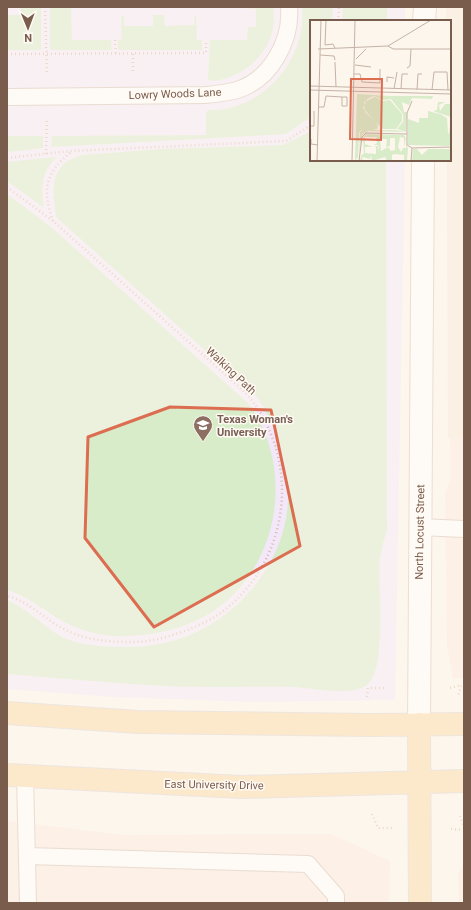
<svg xmlns="http://www.w3.org/2000/svg" width="471" height="910" font-family="Roboto,sans-serif">
  <style>
    .residential { fill: #f5e8da }
    .commercial { fill: #fde8e0 }
    .education { fill: #f3e8fa }
    .green { fill: #d8ecc9 }
    .lines { fill: none; stroke-linecap: round; stroke-linejoin: round }
    .service-casing { stroke: #d1beb0; stroke-width: 18 }
    .secondary-casing { stroke: #d6c0b0; stroke-width: 24 }
    .primary-casing { stroke: #dad1cd; stroke-width: 24 }
    .path { stroke: #d9b8a5; stroke-width: 2.5; stroke-dasharray: 1 3; stroke-linecap: butt }
    .service { stroke: #fff; stroke-width: 16 }
    .secondary { stroke: #fff; stroke-width: 22 }
    .primary { stroke: #fbd9a5; stroke-width: 22 }
    .marked { fill: none; stroke: #dc6d51; stroke-width: 3; stroke-linejoin: round }
    .labels { text-anchor: middle; dominant-baseline: central; stroke-width: 3; stroke-linejoin: round; paint-order: stroke }
    .street-label { font-size: 11px; fill: #7a5c4d; stroke: #fffaf3 }
    .education-label { font-size: 11px; font-weight: bold; fill: #785e54; stroke: #fffaf3; text-anchor: start }
    .inset-road { fill: none; stroke: #c5b3a7; stroke-width: 1 }
    .view { fill: #dc6d51; fill-opacity: 0.15; stroke: #dc6d51; stroke-width: 2 }
    .inset-edge { fill: none; stroke: #7a5c4d; stroke-width: 2 }
  </style>
  <rect width="100%" height="100%" fill="#fdf6ec"/>
  <!-- residential -->
  <path class="residential" d="M446,7H464V438H448L447,160H450V21H446Z"/>
  <!-- commercial -->
  <path class="commercial" d="M450,438H464V678H453L447,644L445,494L451,478Z
    M7,821L123,835L331,834L390,861L389,903H7Z
    M464,864V903H459L458,873Z"/>
  <!-- education -->
  <path class="education" d="M7,7H405V21H311V160H405L395,700L254,702L113,697L7,689Z"/>
  <!-- green -->
  <path class="green" d="M21,7H41V50H7V15H20Z
    M50,7H71L72,40H111L112,50H50Z
    M247,7H273C280,45 249,77 213,81L208,79L210,40H247L248,27H256V9L247,8Z
    M302,7H333L332,21H311V117L286,134L51,147L52,136L206,135V113L208,110C262,112 307,60 302,7Z
    M343,7H387V21H342Z
    M153,15H164L165,26L194,25L195,15H196L197,40H202V50H118V40L122,39L121,16H124V26H153Z
    M311,131V160H386L387,530C384,539 381,550 380,559C378,586 386,662 370,682C356,699 310,687 291,687C248,686 206,688 164,686C111,683 59,678 7,674V600C26,608 40,623 57,634C70,642 85,645 100,646C125,648 151,648 176,640C237,622 289,560 288,494C288,460 276,426 257,397L56,217C52,189 49,163 83,155L161,149L283,145Z
    M7,136H43V148L7,152Z
    M57,157C41,171 41,189 44,208L7,181V162Z
    M7,194L50,226L249,404C295,468 280,565 215,610C190,627 159,635 129,636C105,638 78,631 57,618C40,607 26,596 7,590Z"/>
  <g class="lines">
    <defs>
      <path id="service" d="M7,97L206,95C216,94 227,93 237,90C270,80 292,41 289,7
        M420,527L464,529
        M25,776L28,903
        M27,856L308,864L336,896V903"/>
      <path id="secondary" d="M424,21L425,7
        M419,724L423,160"/>
      <path id="primary" d="M7,713L138,722L369,725L464,724
        M419,724L420,903
        M7,775L241,787L464,781"/>
    </defs>
    <!-- service casing -->
    <use href="#service" class="service-casing"/>
    <!-- secondary casing -->
    <use href="#secondary" class="secondary-casing"/>
    <!-- primary casing -->
    <use href="#primary" class="primary-casing"/>
    <!-- path -->
    <path class="path" d="M45,7L47,73
      M338,21L339,7
      M115,40L116,54
      M7,54L206,53V40
      M133,54V74
      M46,154L47,119
      M7,158L71,151L286,141L311,125
      M7,187L53,221L247,394C302,460 291,560 222,612C213,619 201,624 190,629C171,636 152,642 132,642C109,642 84,640 64,629C44,619 29,601 7,596
      M53,221C42,189 45,173 71,152
      M450,688L461,685L458,697
      M367,697L368,688H387
      M372,814L378,828H394
      M460,816L464,827
      M451,829L464,830"/>
    <!-- service -->
    <use href="#service" class="service"/>
    <!-- secondary -->
    <use href="#secondary" class="secondary"/>
    <!-- primary -->
    <use href="#primary" class="primary"/>
  </g>
  <!-- marked area -->
  <path d="M0 0H471V910H0ZM170,407L271,410L300,546L154,627L85,538L88,437Z" fill="#fdf6ec" fill-opacity=".55" fill-rule="evenodd"/>
  <path class="marked" d="M170,407L271,410L300,546L154,627L85,538L88,437Z"/>
  <!-- icons -->
  <defs>
    <symbol id="university-pin" viewBox="-11 -11 22 30"><path d="M0 17L-7.5 6A9.5 9.5 0 1 1 7.5 6Z" fill="#8d6e63" stroke="#fffaf3"/><path d="M0-5L7-2L0 1L-7-2ZM-4 1L0 2.5L4 1V4Q0 6-4 4Z" fill="#fff"/></symbol>
  </defs>
  <g fill-rule="evenodd">
    <use href="#university-pin" x="192" y="414" width="22" height="30"/>
  </g>
  <g class="labels">
    <!-- street labels -->
    <g class="street-label">
      <text transform="translate(175 94) rotate(-2)">Lowry Woods Lane</text>
      <text transform="translate(231 371) rotate(43)">Walking Path</text>
      <text transform="translate(420 532) rotate(-89)">North Locust Street</text>
      <text transform="translate(214 785) rotate(1)">East University Drive</text>
    </g>
    <!-- education labels -->
    <g class="education-label">
      <text x="217" y="419">Texas Woman's<tspan x="217" dy="13">University</tspan></text>
    </g>
  </g>
  <!-- overview -->
  <g transform="translate(310 20)">
    <rect width="141" height="141" fill="#fdf6ec"/>
    <path d="M47,74L80,76H123L122,79L102,78L99,85L92,82L94,92H97L96,112L87,109L93,102V94L81,79L73,80L64,76L57,79L53,88L68,105L67,109L63,110H85L95,112L58,111L52,115L49,136L50,112L52,110H60H51L49,113L48,137L45,141ZM65,77L73,81L80,80L92,94V101L86,109H73L55,92L54,82ZM128,82H135L129,85L130,91L135,84H141V123L139,126L98,125V99L109,103V98H118V91L130,94L137,98L138,113L139,114L141,97L123,91L127,90ZM56,114L94,115L96,118L94,127V118L90,117L88,127L91,132L93,128H96V124L98,129L97,141H94V135L85,134L82,135V141H77L75,137L62,141L61,135L60,139L52,137L53,141H50L51,136L54,133L53,118ZM55,117H66L67,123L64,125H68L69,128L68,130V126H64L66,127V134L55,133V127H63L55,124ZM80,118H85V130L81,131L78,127L71,131L70,119H77L76,127L80,126ZM103,129H107L112,135L118,129H141V141H102Z" fill="#d8ecc9" fill-rule="evenodd"/>
    <path class="inset-road" d="M16,0L15,25L23,24L25,28M78,26L83,29H141M8,29L78,26L121,0M10,35L24,36L25,40M46,39L56,29M25,42L26,67M45,45L61,47M97,48L100,46L101,29M70,49V63M44,54H50L52,62L70,63M77,62V57L84,58M0,66L141,70M84,69L87,52M91,69L92,54H98M0,70L141,74M107,70L108,54H112M122,70L124,52H137L138,70M9,87H14L16,76L32,77H37V86H32V77M0,106H4V91M97,114V93L102,81M1,119V124L8,125M7,141L11,0M42,141L45,0M49,141L52,117L56,113L97,114V125L102,128M101,141L102,128L141,127"/>
    <path class="view" d="M41,59H72L71,120L40,119Z"/>
    <rect width="141" height="141" class="inset-edge"/>
  </g>
  <!-- border -->
  <rect width="471" height="910" fill="none" stroke="#7a5c4d" stroke-width="16"/>
  <!-- north arrow -->
  <g transform="translate(28 28) rotate(179)" stroke="#fffaf3" stroke-width="3" paint-order="stroke">
  <path d="M0-3L7 15L0 10L-7 15Z" fill="#7a5c4d"/>
  <text y="-6" font-size="11" font-weight="bold" text-anchor="middle" fill="#7a5c4d">N</text>
  </g>
</svg>
